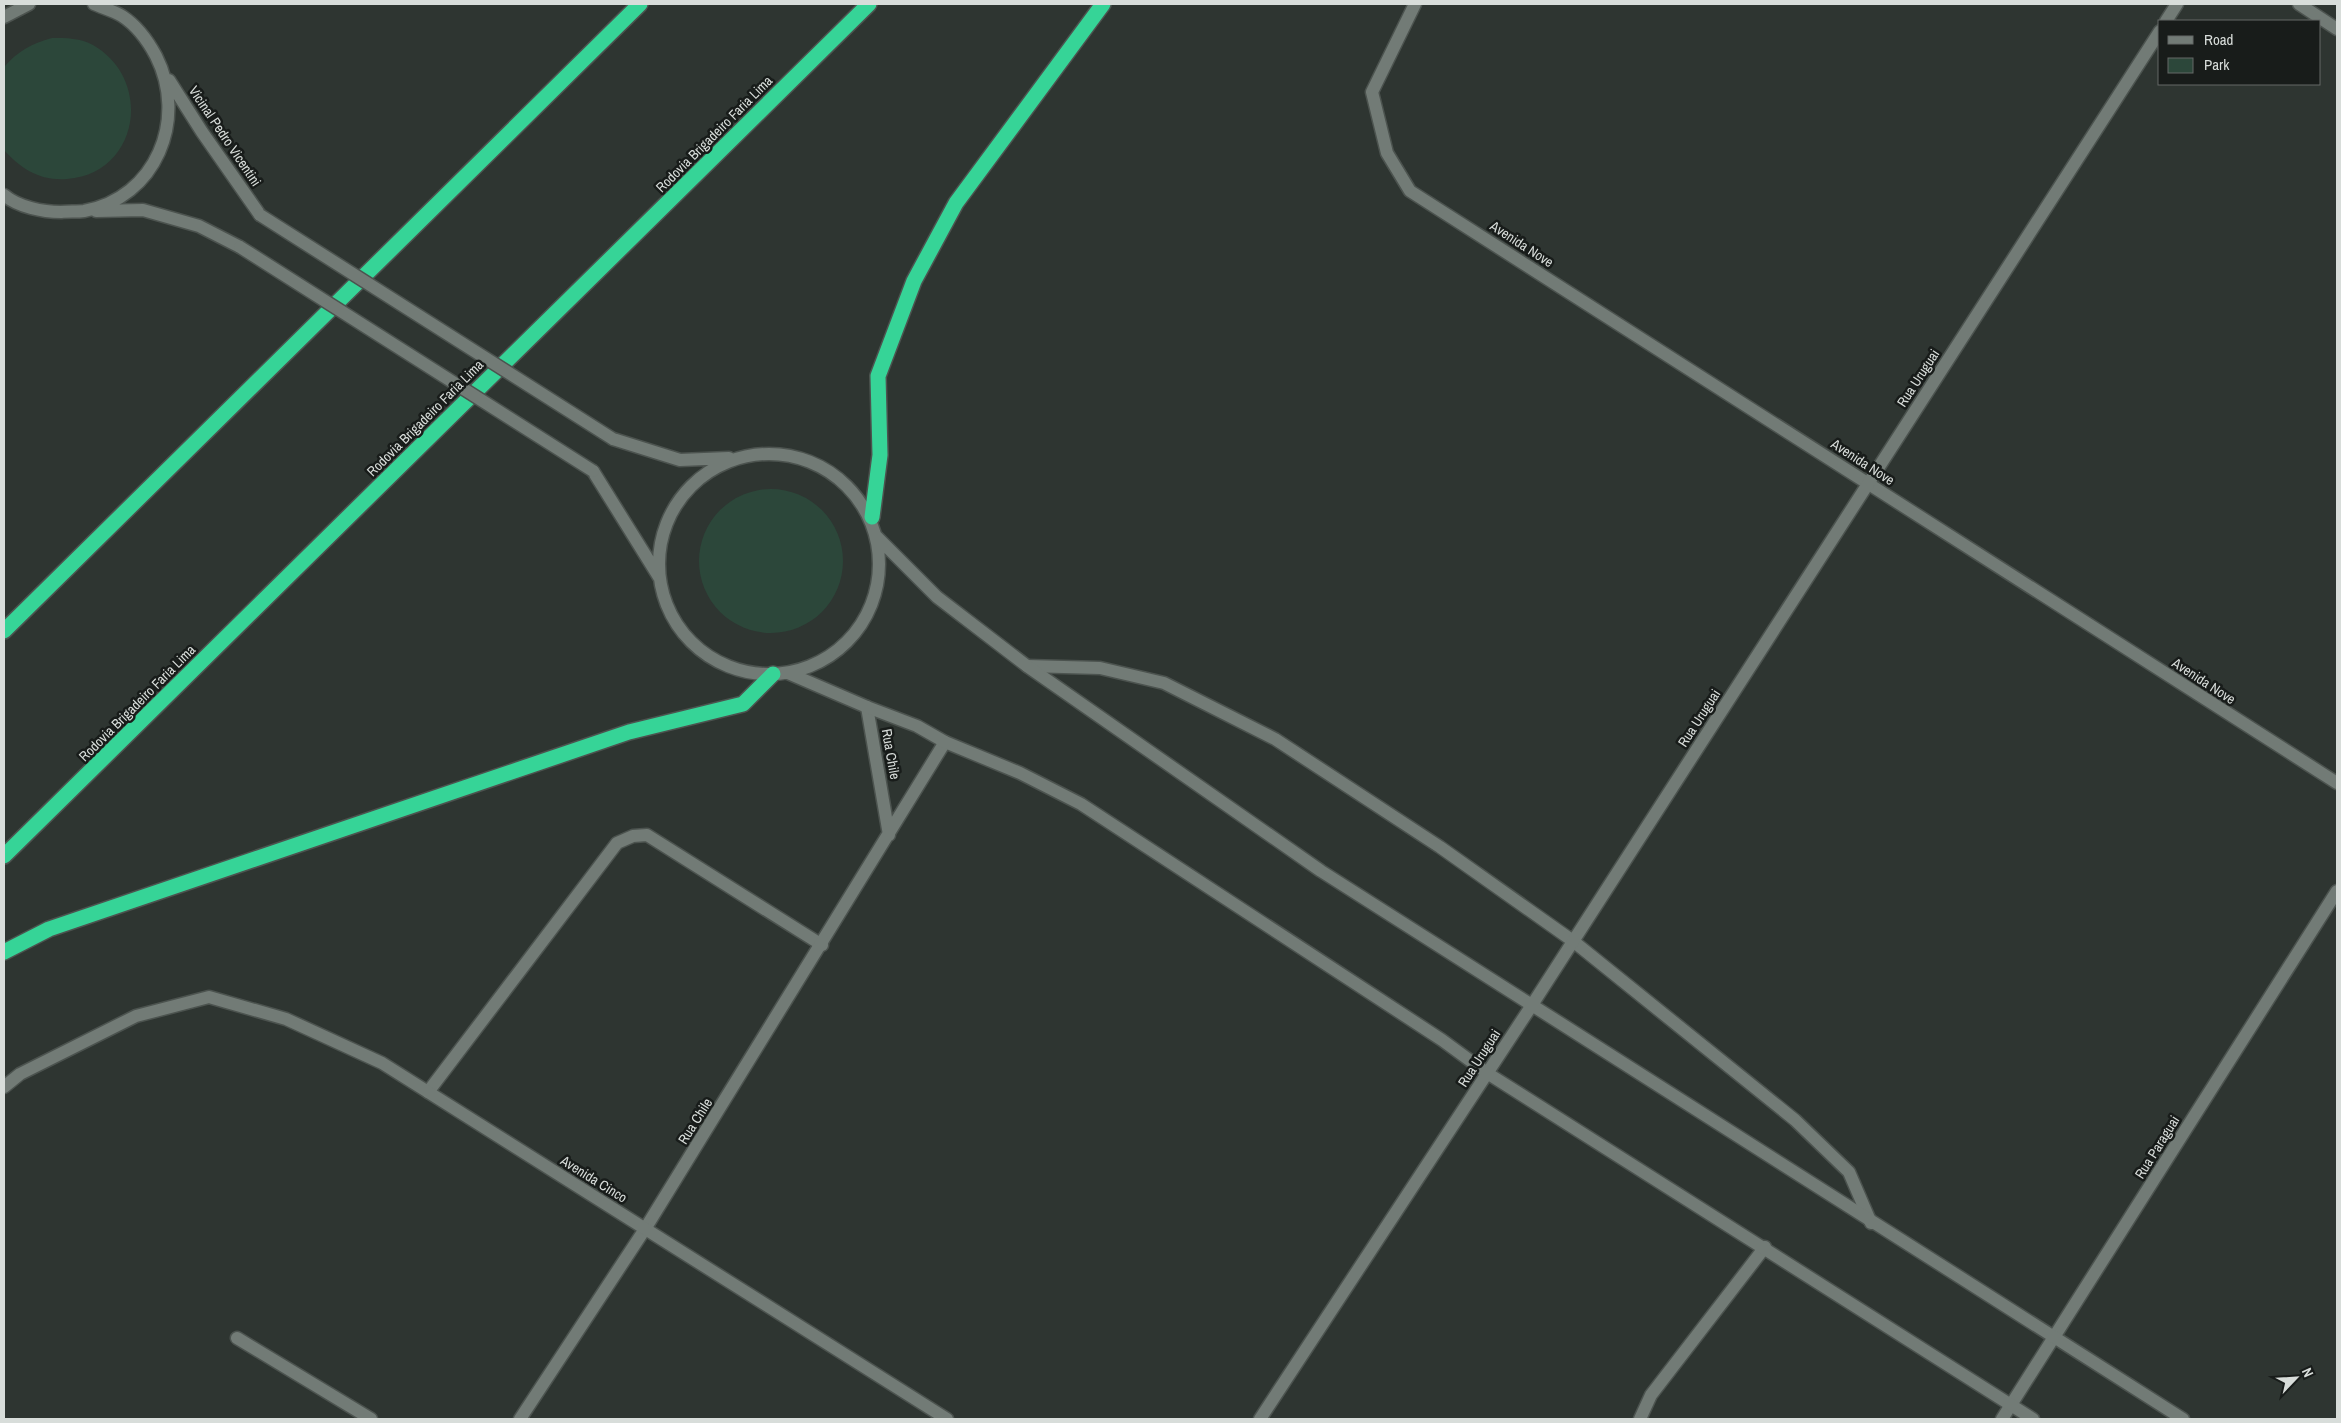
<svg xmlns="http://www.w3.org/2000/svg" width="2341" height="1423" font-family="'Archivo Narrow',sans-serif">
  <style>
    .green { fill: #2c473a }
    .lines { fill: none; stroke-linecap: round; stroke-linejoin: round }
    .lane-casing { stroke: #4c534f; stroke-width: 15 }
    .street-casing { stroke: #4c534f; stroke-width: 15 }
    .secondary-casing { stroke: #4c534f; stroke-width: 15 }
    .highway-casing { stroke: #4c534f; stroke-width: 18 }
    .lane { stroke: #727b76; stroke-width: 12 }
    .street { stroke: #727b76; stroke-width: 12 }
    .secondary { stroke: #727b76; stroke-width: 12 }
    .highway { stroke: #36d497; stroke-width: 15 }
    .secondary-bridge-casing { stroke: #4c534f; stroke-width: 15; stroke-linecap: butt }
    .secondary-bridge { stroke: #727b76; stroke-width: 12 }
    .labels { text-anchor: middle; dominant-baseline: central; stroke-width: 5; stroke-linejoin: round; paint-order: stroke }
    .street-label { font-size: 14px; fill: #d8ddda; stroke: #181c1a }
  </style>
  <rect width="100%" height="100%" fill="#2e3531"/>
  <!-- green -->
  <path class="green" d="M52,38C66,38 81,38 93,45C154,80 139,174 67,179C40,181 21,169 4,150V67C18,51 31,44 52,38Z
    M699 561a72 72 0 1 1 144 0a72 72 0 1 1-144 0Z"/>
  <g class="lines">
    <defs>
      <path id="lane" d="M1027,666L1100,668L1164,683L1275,739L1440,847L1573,941L1795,1120L1849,1172L1871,1223
        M428,1092L617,843L633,836L647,835L822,945
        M1640,1419L1651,1395L1765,1247"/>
      <path id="street" d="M1415,4L1372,92L1387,153L1410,191L2337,783
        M2299,4L2337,29
        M867,707L889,835
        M237,1338L371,1419
        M520,1419L645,1229L945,742
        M2002,1419L2337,891"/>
      <path id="secondary" d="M4,17L29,4
        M2166,21L2177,4
        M169,80L202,132L260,215
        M4,195C18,207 43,212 61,212C68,211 77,212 84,211C156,198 188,119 156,56C148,41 136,25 122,16C114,11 103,8 94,4
        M96,211L143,210L199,226L240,247
        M613,439L680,460L729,458
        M659 564a110 110 0 1 1 220 0a110 110 0 1 1-220 0Z
        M593,471L659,577
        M876,536L937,597L1027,666L1321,871L2183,1419
        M788,673L867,707L917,726L945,742L1020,773L1081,804L1442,1040L1487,1073L2033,1419
        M4,1087L20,1074L136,1016L209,997L286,1019L382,1063L947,1419
        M1260,1419L1532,1005L2160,31"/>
      <path id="highway" d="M872,517L880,455L878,376L914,281L956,203L1103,4
        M4,631L640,4
        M4,856L869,4
        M4,952L49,929L629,732L743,704L773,674"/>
    </defs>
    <!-- lane casing -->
    <use href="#lane" class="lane-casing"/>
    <!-- street casing -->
    <use href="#street" class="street-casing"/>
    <!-- secondary casing -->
    <use href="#secondary" class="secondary-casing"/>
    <!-- highway casing -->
    <use href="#highway" class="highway-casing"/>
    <!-- lane -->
    <use href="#lane" class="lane"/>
    <!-- street -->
    <use href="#street" class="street"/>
    <!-- secondary -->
    <use href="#secondary" class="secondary"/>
    <!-- highway -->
    <use href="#highway" class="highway"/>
    <defs>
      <path id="secondary-bridge" d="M260,215L613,439
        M240,247L593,471"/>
    </defs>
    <!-- secondary-bridge casing -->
    <use href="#secondary-bridge" class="secondary-bridge-casing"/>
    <!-- secondary-bridge -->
    <use href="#secondary-bridge" class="secondary-bridge"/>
  </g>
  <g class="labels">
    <!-- street labels -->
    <g class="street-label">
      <text transform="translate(714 134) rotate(-45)">Rodovia Brigadeiro Faria Lima</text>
      <text transform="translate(225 136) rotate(56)">Vicinal Pedro Vicentini</text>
      <text transform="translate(1522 244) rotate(33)">Avenida Nove</text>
      <text transform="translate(1918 378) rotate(-57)">Rua Uruguai</text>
      <text transform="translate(425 418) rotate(-45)">Rodovia Brigadeiro Faria Lima</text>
      <text transform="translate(1863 462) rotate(33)">Avenida Nove</text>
      <text transform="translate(2204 681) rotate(33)">Avenida Nove</text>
      <text transform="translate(137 703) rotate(-45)">Rodovia Brigadeiro Faria Lima</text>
      <text transform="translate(1699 718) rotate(-57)">Rua Uruguai</text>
      <text transform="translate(891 754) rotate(80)">Rua Chile</text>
      <text transform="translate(1479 1058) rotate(-57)">Rua Uruguai</text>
      <text transform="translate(695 1121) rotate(-58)">Rua Chile</text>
      <text transform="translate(2157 1147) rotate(-58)">Rua Paraguai</text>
      <text transform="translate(594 1179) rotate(32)">Avenida Cinco</text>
    </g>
  </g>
  <!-- border -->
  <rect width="2341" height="1423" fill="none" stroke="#d8ddda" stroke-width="10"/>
  <!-- legend -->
  <rect x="2158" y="20" width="162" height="65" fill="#181c1a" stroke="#656967"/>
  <rect x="2168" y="36" width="25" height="8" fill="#727b76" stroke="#656967"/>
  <text x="2204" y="45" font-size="15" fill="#d8ddda">Road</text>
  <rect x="2168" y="58" width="25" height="15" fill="#2c473a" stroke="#656967"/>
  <text x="2204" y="70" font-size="15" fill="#d8ddda">Park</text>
  <!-- north arrow -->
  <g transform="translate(2296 1378) rotate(65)" stroke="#181c1a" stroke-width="4" paint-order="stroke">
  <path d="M0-4L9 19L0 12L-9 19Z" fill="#d8ddda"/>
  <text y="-8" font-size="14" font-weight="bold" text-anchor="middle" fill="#d8ddda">N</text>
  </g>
</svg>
